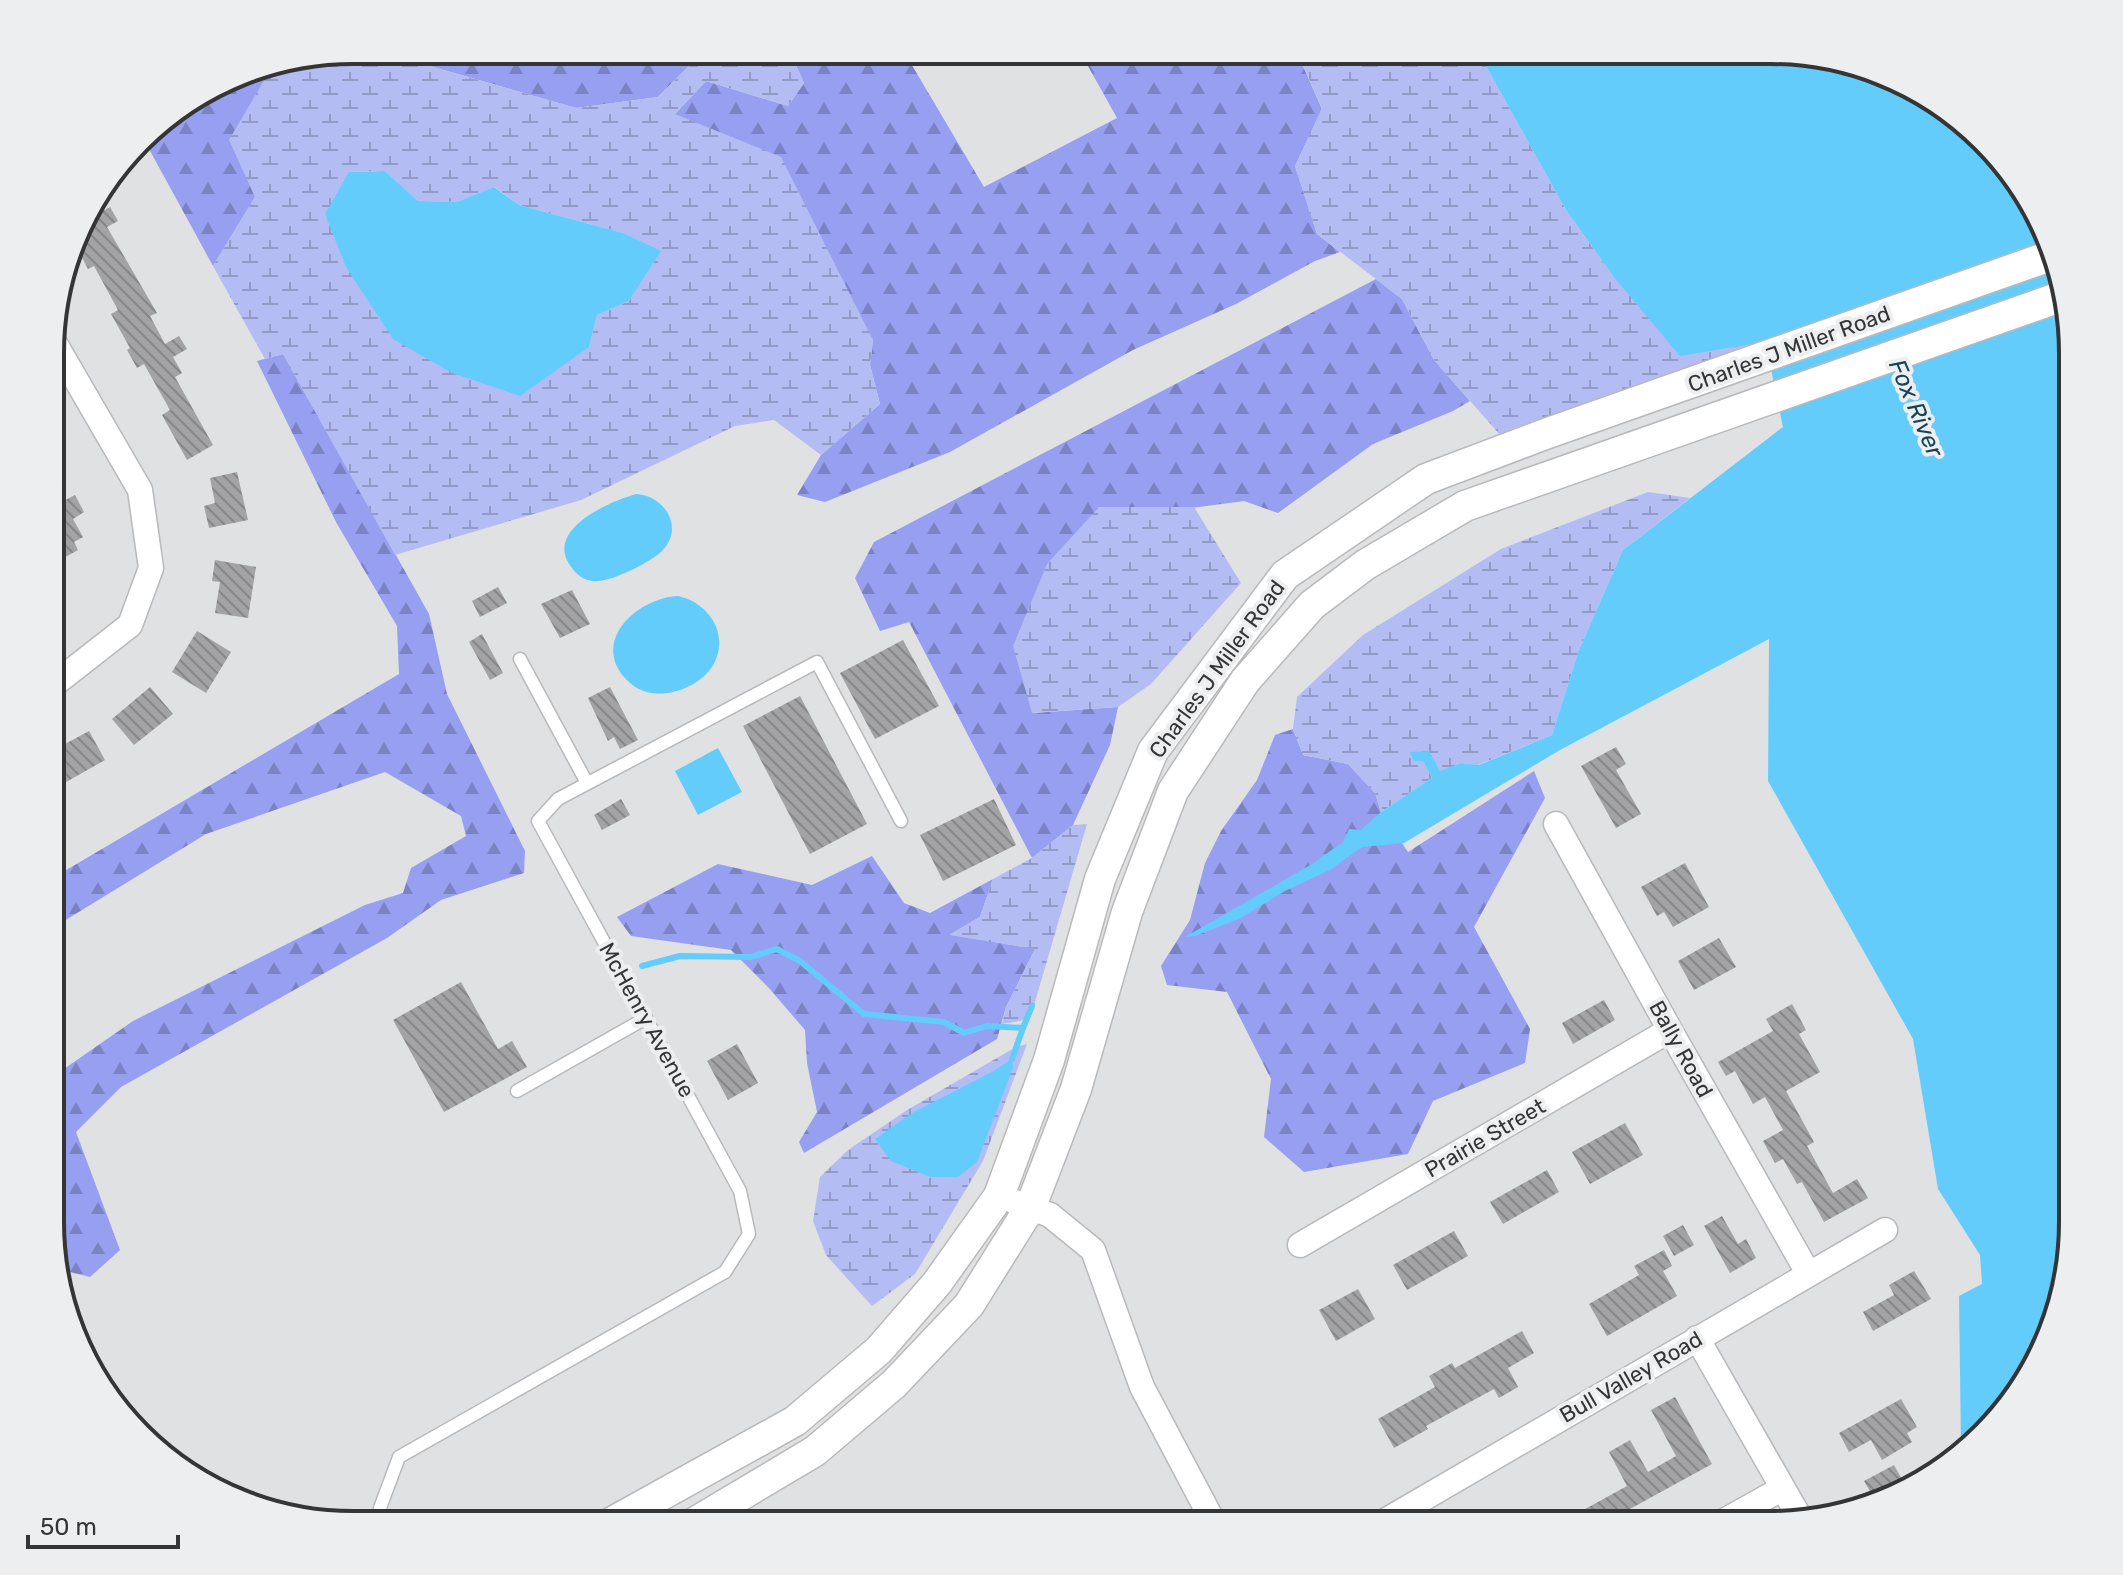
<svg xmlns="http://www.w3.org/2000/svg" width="2123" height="1575" font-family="Rubik,sans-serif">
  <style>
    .forest { fill: url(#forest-firs) }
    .wetland { fill: url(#wetland-marsh); fill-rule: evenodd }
    .water { fill: #64ccfb }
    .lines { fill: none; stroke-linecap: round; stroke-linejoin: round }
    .stream { stroke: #64ccfb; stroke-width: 6 }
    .building { fill: url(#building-back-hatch) }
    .service-casing { stroke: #b9b9bb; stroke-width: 15 }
    .minor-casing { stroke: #b9b9bb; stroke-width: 27 }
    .tertiary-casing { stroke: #b9b9bb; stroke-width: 33 }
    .service { stroke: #fff; stroke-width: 12 }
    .minor { stroke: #fff; stroke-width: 24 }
    .tertiary { stroke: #fff; stroke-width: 30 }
    .labels { text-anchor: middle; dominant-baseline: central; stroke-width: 8; stroke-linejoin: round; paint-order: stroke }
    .street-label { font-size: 22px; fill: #353536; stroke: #edeef0 }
    .water-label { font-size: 24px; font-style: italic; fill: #164357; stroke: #edeef0 }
    .rim { fill: none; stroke: #353536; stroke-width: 4 }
  </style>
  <defs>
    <pattern id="forest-firs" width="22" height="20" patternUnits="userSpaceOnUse" patternTransform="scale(2)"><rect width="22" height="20" fill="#969ff0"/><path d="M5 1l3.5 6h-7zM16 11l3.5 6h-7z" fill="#7b82c3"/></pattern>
    <pattern id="wetland-marsh" width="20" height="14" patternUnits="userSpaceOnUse" patternTransform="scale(2)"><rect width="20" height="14" fill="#b4bcf4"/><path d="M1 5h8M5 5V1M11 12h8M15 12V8" fill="none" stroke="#939ac6"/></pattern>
    <pattern id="building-back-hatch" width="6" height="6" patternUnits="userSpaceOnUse" patternTransform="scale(2)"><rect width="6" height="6" fill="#a3a3a5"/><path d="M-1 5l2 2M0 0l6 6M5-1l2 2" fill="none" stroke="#868687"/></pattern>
  </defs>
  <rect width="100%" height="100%" fill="#e0e1e3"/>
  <!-- forest -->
  <path class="forest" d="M374,50H705L658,97L576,108Z
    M789,50H903L984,187L1117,118L1079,50H1296L1322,109L1295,166L1317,234L1340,252L1315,261L1236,304L1133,350L950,452L825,502L797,495L821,455L880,404L870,365L873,340L675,114L706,81L788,106L804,83Z
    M312,57L266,77L255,197L213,266L143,138L154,125L255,66Z
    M1376,279L1402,299L1434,360L1470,401L1453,411L1373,444L1278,513L1244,501L1184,509L1099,507L1033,713L1118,707L1110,745L1073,825L1032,858L909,622L880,631L855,578L874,542Z
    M283,354L429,614L447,694L525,851L524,873L441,900L387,938L121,1087L76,1132L120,1250L90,1277L58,1269L51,1242V1078L133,1021L365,905L403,893L411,868L466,836L461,816L385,772L206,834L51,929V879L399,674L397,626L336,522L257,361Z
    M1293,729L1303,755L1348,764L1375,793L1381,812L1408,852L1534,771L1545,798L1474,927L1530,1029L1525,1063L1433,1101L1408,1154L1304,1172L1264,1137L1271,1079L1227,992L1167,985L1161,966L1190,920L1205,863L1221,831L1257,780L1275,735Z
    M872,856L904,903L930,913L993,879L980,917L951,934L1035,949L1006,1007L997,1039L804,1153L799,1142L817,1112L807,1063L805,1030L768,987L731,950L631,936L617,917L718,864L812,885Z"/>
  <!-- wetland -->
  <path class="wetland" d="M353,50H374L576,108L658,97L705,50H789L804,83L788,106L706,81L675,114L781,157L873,340L870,365L880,404L821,455L774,420L735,426L581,500L395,555L283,354L265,359L213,266L255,197L229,140L266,77L312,57ZM385,171L418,201L457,202L495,187L519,205L623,233L660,252L629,301L597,315L589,347L349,172Z
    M1296,50H1477L1566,210L1613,276L1758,343L1689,390L1656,378L1621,397L1501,436L1434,360L1402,299L1317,234L1295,166L1322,108Z
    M1648,492L1690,498L1623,550L1579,650L1552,735L1478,765L1461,763L1440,772L1423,761L1432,778L1381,812L1375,793L1348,764L1303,755L1293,729L1297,697L1363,635L1501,549Z
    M1099,507H1194L1241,583L1151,684L1118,707L1032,713L1013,646L1047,564Z
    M1087,824L1030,1019L1002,1024L1006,1007L1035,949L949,935L980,917L993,879L1032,858L1073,825Z
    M1027,1044L983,1161L915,1274L872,1306L826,1255L813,1221L820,1177L848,1150L907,1110L1016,1047Z"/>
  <!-- water -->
  <path class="water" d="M1477,50L1789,51L1885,73L1969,125L2042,220L2073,353L2072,1242L2050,1338L1998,1421L1961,1449L1959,1296L1982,1284L1980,1255L1938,1189L1913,1039L1768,781L1769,639L1560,750L1404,843L1362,847L1330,870L1285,891L1239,919L1195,936L1185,937L1312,864L1343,842L1349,829L1361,830L1381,812L1432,778L1423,761H1414L1410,752L1429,751L1440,771L1461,763L1479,765L1552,735L1579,650L1623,550L1783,427L1770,364L1758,343L1680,356L1613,276L1566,210Z
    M385,171L418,201L457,202L494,187L519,205L623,233L661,251L629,301L597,315L589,347L520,396L452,373L393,339L346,267L325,214L349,172Z
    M636,494C663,495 685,526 663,550C653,561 613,581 598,581C588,582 578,577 572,568C542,531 608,502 636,494Z
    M678,596C710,603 731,636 712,667C696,691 653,704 630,683C587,645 635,598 678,596Z
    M718,748L742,792L698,815L675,771Z
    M1012,1059L1013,1068L977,1162L958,1177H930L891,1161L875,1139L912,1113L992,1072Z"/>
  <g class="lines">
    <!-- stream -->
    <path class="stream" d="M642,966L680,956L751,957L777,949L800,961L864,1014L944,1022L964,1033L987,1026L1023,1028L1032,1006
      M1012,1059L1023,1028"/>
  </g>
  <!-- building -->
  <path class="building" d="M92,200L99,213L110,207L118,221L107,227L157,313L150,316L165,344L179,336L187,349L173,357L182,373L175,377L213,445L187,460L162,415L170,410L144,364L137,368L127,350L130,348L111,314L118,310L94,266L88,269L76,246Z
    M237,472L248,520L209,528L204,506L215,503L210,478Z
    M75,495L84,512L73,519L83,537L74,542L78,550L60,560L52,547V507Z
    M215,560L256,567L248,618L215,613L220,582L212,581Z
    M498,587L507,603L480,617L472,601Z
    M572,590L590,624L560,638L541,604Z
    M197,631L231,652L206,693L172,672Z
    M482,634L503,673L490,680L469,642Z
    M903,640L939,706L875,739L840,673Z
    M150,687L173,714L134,745L112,719Z
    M610,687L638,740L620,749L614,737L608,741L588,698Z
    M800,696L867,824L810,854L743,726Z
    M89,731L105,760L52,790V751Z
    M1616,747L1626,764L1616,770L1641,814L1616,828L1581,766Z
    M621,799L630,815L602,830L594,815Z
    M994,799L1016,845L943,881L920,835Z
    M1685,863L1709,907L1673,927L1664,912L1657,916L1641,887Z
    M1719,938L1736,967L1694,990L1678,961Z
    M461,982L498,1049L512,1041L527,1067L444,1112L393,1020Z
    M1604,1000L1615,1020L1573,1044L1562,1023Z
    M1792,1004L1806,1030L1799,1034L1820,1072L1786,1091L1814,1142L1807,1146L1833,1193L1857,1179L1868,1198L1824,1222L1802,1182L1797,1184L1783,1159L1775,1163L1763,1141L1783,1130L1765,1097L1753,1104L1735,1071L1726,1076L1718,1062L1773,1031L1766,1019Z
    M737,1044L758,1083L728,1100L707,1061Z
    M1625,1123L1643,1155L1590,1184L1572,1152Z
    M1547,1170L1559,1192L1503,1224L1490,1202Z
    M1722,1216L1738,1244L1746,1239L1756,1258L1730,1273L1704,1226Z
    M1683,1225L1694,1245L1674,1256L1663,1236Z
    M1454,1231L1468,1256L1407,1290L1393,1265Z
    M1664,1250L1672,1266L1663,1271L1677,1296L1607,1336L1589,1304L1639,1275L1634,1266Z
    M1914,1271L1931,1299L1873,1331L1863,1312L1894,1295L1889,1285Z
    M1358,1289L1375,1319L1336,1341L1319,1310Z
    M1522,1331L1534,1353L1508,1368L1518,1387L1499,1398L1494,1389L1426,1426L1428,1429L1394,1448L1378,1419L1435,1387L1429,1376L1452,1363L1455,1368Z
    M1675,1397L1712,1464L1628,1510L1631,1515L1612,1525H1556L1627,1486L1609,1452L1630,1440L1648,1472L1676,1456L1651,1410Z
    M1901,1399L1917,1427L1907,1433L1912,1442L1882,1460L1871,1440L1849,1452L1839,1433Z
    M1894,1465L1908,1490L1903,1494L1875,1500L1864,1481Z"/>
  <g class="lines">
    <defs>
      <path id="service" d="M520,659L587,783
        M517,1091L646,1018
        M384,1524L380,1508L399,1457L725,1272L749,1234L740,1191L538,821L558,799L817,662L901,821"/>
      <path id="minor" d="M52,686L130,625L151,568L140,490L53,340
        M1556,824L1670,1030L1808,1273
        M1015,1202L1050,1215L1093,1250L1142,1387L1215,1525
        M1300,1245L1670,1030
        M1697,1338L1800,1518
        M1378,1525L1885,1230
        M1717,1525L1783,1488"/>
      <path id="tertiary" d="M609,1524L795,1421L879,1350L937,1283L999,1196L1049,1060L1100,879L1153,751L1285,575L1426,479L1548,433L2050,256
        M691,1525L815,1451L894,1384L969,1305L1031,1206L1076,1089L1127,912L1173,791L1245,681L1312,605L1365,565L1465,506L2060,297"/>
    </defs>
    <!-- service casing -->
    <use href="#service" class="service-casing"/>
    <!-- minor casing -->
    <use href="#minor" class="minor-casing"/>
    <!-- tertiary casing -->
    <use href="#tertiary" class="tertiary-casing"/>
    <!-- service -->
    <use href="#service" class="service"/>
    <!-- minor -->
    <use href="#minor" class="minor"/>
    <!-- tertiary -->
    <use href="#tertiary" class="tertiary"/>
  </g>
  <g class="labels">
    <!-- street labels -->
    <g class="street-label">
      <text transform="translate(1789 349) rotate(-20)">Charles J Miller Road</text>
      <text transform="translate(1217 669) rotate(-54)">Charles J Miller Road</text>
      <text transform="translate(647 1020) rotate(61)">McHenry Avenue</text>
      <text transform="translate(1681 1049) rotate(61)">Bally Road</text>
      <text transform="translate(1485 1138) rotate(-30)">Prairie Street</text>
      <text transform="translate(1631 1377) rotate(-30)">Bull Valley Road</text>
    </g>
    <!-- water labels -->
    <g class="water-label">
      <text transform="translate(1916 408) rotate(67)">Fox River</text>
    </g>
  </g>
  <!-- crop -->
  <path d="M0 0H2123V1575H0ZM353 64H1770A289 289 0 0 1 2059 353V1222A289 289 0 0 1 1770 1511H353A289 289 0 0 1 64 1222V353A289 289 0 0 1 353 64Z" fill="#edeef0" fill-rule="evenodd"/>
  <path class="rim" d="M353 64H1770A289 289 0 0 1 2059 353V1222A289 289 0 0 1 1770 1511H353A289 289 0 0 1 64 1222V353A289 289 0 0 1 353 64Z"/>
  <!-- scale -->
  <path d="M28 1535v12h150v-12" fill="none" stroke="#353536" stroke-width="4"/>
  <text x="40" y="1535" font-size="24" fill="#353536" stroke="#edeef0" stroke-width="6" paint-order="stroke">50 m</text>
</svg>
